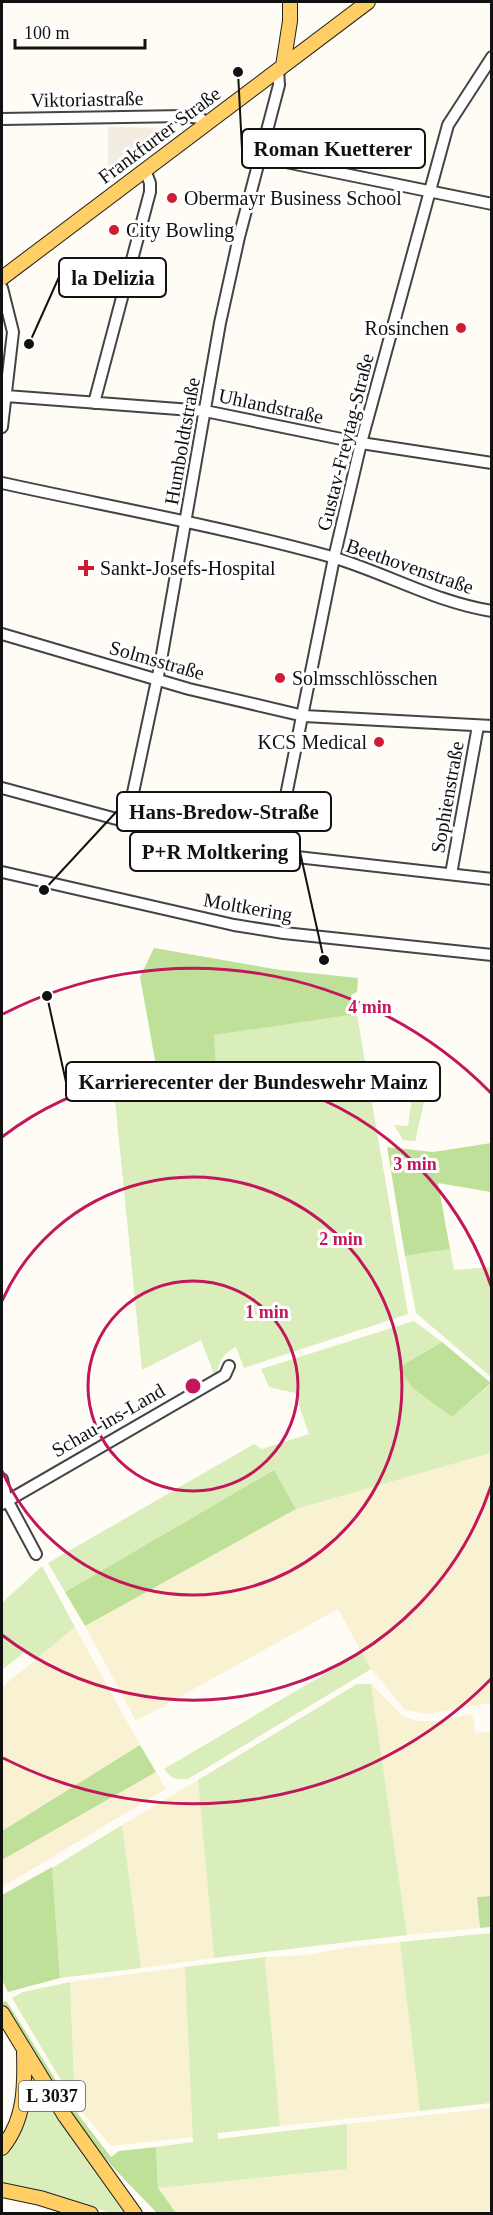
<svg xmlns="http://www.w3.org/2000/svg" width="493" height="2215" font-family="'Times New Roman',serif">
  <style>
    .farmland { fill: #f8f2d2 }
    .green { fill: #d9eeba }
    .forest { fill: #bee098 }
    .plaza { fill: #f2ece1 }
    .lines { fill: none; stroke-linecap: round; stroke-linejoin: round }
    .minor-casing { stroke: #444; stroke-width: 14 }
    .major-casing { stroke: #222; stroke-width: 16 }
    .minor { stroke: #fff; stroke-width: 10 }
    .major { stroke: #ffce65; stroke-width: 14 }
    .ring { fill: none; stroke: #c2185b; stroke-width: 3 }
    .poi-dot { fill: #ce1c32; stroke: #fff; stroke-width: 2 }
    .labels { text-anchor: middle; dominant-baseline: central; stroke-width: 6; stroke-linejoin: round; paint-order: stroke }
    .shield { fill: #fff; stroke: #585858; stroke-width: 1.5 }
    .shield-label { font-size: 18px; font-weight: bold; fill: #111 }
    .street-label { font-size: 20px; fill: #111; stroke: #fff }
    .poi-label { font-size: 20px; fill: #111; stroke: #fff; text-anchor: start }
    .centre { fill: #c2185b; stroke: #fff; stroke-width: 3 }
    .ring-label { font-size: 18px; text-anchor: middle; font-weight: bold; fill: #c2185b; stroke: #fff; stroke-width: 6; stroke-linejoin: round; paint-order: stroke }
    .leader { fill: none; stroke: #111; stroke-width: 2 }
    .callout-dot { fill: #111; stroke: #fff; stroke-width: 2 }
    .callout { fill: #fff; stroke: #111; stroke-width: 2 }
    .callout-label { font-size: 21px; text-anchor: middle; font-weight: bold; fill: #111 }
  </style>
  <rect width="100%" height="100%" fill="#fffcf5"/>
  <!-- farmland -->
  <path class="farmland" d="M491,1453V1703L427,1714L405,1710L371,1669L338,1609L136,1721L85,1626L296,1509Z
    M75,1627L140,1745L2,1831V1687Z
    M371,1684L403,1716L417,1721H434L472,1714L476,1733L491,1731V1896L477,1897L480,1928L407,1935Z
    M156,1772L166,1789L2,1887V1860Z
    M198,1780L214,1958L141,1968L122,1825Z
    M400,1942L420,2111L280,2126L265,1957L307,1955L350,1947Z
    M185,1967L193,2137L111,2146L75,2104L70,1982Z
    M491,2108V2213L348,2214L347,2211L322,2214L176,2213L158,2188L347,2169V2124Z"/>
  <!-- green -->
  <path class="green" d="M357,1014L408,1314L244,1368L236,1347C221,1355 218,1363 216,1379L201,1340L142,1370L114,1091L216,1069L213,1035Z
    M412,1097L424,1099C423,1114 417,1126 416,1141L403,1140L394,1125L408,1126Z
    M450,1249L454,1270L491,1267V1377L416,1313L405,1256Z
    M414,1321L442,1342L398,1368L452,1417L491,1384V1453L296,1509L274,1470L65,1592L48,1563L254,1444L262,1449L309,1434L295,1393L269,1387L261,1369Z
    M42,1566L75,1627L35,1660L27,1650L2,1670V1603Z
    M362,1652L371,1669L188,1779C176,1780 171,1779 164,1769Z
    M357,1684H371L407,1935L214,1958L198,1780Z
    M122,1825L141,1968L60,1978L52,1868Z
    M491,1933V2103L420,2111L400,1942Z
    M265,1957L280,2126L218,2133V2139L347,2124V2169L158,2188L156,2147L193,2142L185,1967Z
    M70,1982L75,2104L12,1998L23,1992Z
    M31,2075L79,2148L129,2213H111L44,2192L2,2184V2158L12,2146L26,2118Z"/>
  <!-- forest -->
  <path class="forest" d="M154,948L280,970L358,978L357,992L351,995L357,1014L214,1035L216,1069L159,1082L140,977Z
    M491,1143V1192L438,1183L450,1249L405,1256L387,1147L433,1152Z
    M442,1342L491,1383L452,1417L413,1388L398,1368Z
    M274,1470L296,1509L85,1626L65,1592Z
    M140,1745L156,1772L2,1860V1831Z
    M52,1867L60,1978L8,1992L2,1980V1895Z
    M491,1896H492L491,1932L490,1927L480,1928L477,1897Z
    M4,2001L7,2002L74,2109L111,2157L119,2151L156,2147L158,2188L176,2213H157C140,2195 122,2178 106,2159C67,2110 34,2058 2,2005Z"/>
  <!-- plaza -->
  <path class="plaza" d="M108,127L174,128L108,178Z"/>
  <g class="lines">
    <defs>
      <path id="minor" d="M2,119L185,116L200,118L207,123
        M261,157L492,204
        M2,288L13,332L2,427
        M6,396L205,411L361,443L492,463
        M94,403L150,192V183L145,170
        M2,483C112,507 223,527 332,557C386,573 435,602 492,611
        M2,634L189,689L304,716L492,726
        M2,788L135,824L261,852L275,850L288,856L492,879
        M127,821L160,666L220,323L239,237L279,85L278,70
        M275,850L334,558L361,443L448,125L492,57
        M2,872L234,925L284,933L492,955
        M451,874L478,726
        M2,1479L6,1498L36,1554
        M2,1504L225,1375L229,1366"/>
      <path id="major" d="M283,66L290,21V2
        M2,278L368,2
        M2,2013L65,2116L135,2214
        M2,2148C25,2120 25,2087 24,2052
        M2,2190L40,2198L91,2214"/>
    </defs>
    <!-- minor casing -->
    <use href="#minor" class="minor-casing"/>
    <!-- major casing -->
    <use href="#major" class="major-casing"/>
    <!-- minor -->
    <use href="#minor" class="minor"/>
    <!-- major -->
    <use href="#major" class="major"/>
  </g>
  <!-- distance rings -->
  <g class="ring">
    <circle cx="193" cy="1386" r="105"/>
    <path d="M2 1301A209 209 0 1 1 2 1471"/>
    <path d="M491 1486A314 314 0 0 1 2 1635M2 1137A314 314 0 0 1 491 1286"/>
    <path d="M491 1679A418 418 0 0 1 3 1758M3 1014A418 418 0 0 1 491 1093"/>
  </g>
  <!-- markers -->
  <g class="poi-dot">
    <circle cx="172" cy="198" r="6"/>
    <circle cx="114" cy="230" r="6"/>
    <circle cx="461" cy="328" r="6"/>
    <path d="M83 559h6v6h6v6h-6v6h-6v-6h-6v-6h6z"/>
    <circle cx="280" cy="678" r="6"/>
    <circle cx="379" cy="742" r="6"/>
  </g>
  <g class="labels">
    <!-- shield labels -->
    <rect class="shield" x="19" y="2081" width="66" height="30" rx="4.5"/>
    <g class="shield-label">
      <text x="52" y="2096">L 3037</text>
    </g>
    <!-- street labels -->
    <g class="street-label">
      <text transform="translate(87 99) rotate(-1)">Viktoriastraße</text>
      <text transform="translate(159 135) rotate(-37)">Frankfurter Straße</text>
      <text transform="translate(271 406) rotate(12)">Uhlandstraße</text>
      <text transform="translate(182 441) rotate(-80)">Humboldtstraße</text>
      <text transform="translate(345 442) rotate(-76)">Gustav-Freytag-Straße</text>
      <text transform="translate(410 566) rotate(19)">Beethovenstraße</text>
      <text transform="translate(157 660) rotate(16)">Solmsstraße</text>
      <text transform="translate(447 797) rotate(-80)">Sophienstraße</text>
      <text transform="translate(248 907) rotate(10)">Moltkering</text>
      <text transform="translate(108 1420) rotate(-30)">Schau-ins-Land</text>
    </g>
    <!-- poi labels -->
    <g class="poi-label">
      <text x="184" y="198">Obermayr Business School</text>
      <text x="126" y="230">City Bowling</text>
      <text x="449" y="328" text-anchor="end">Rosinchen</text>
      <text x="100" y="568">Sankt-Josefs-Hospital</text>
      <text x="292" y="678">Solmsschlösschen</text>
      <text x="367" y="742" text-anchor="end">KCS Medical</text>
    </g>
  </g>
  <circle cx="193" cy="1386" r="9" class="centre"/>
  <g class="ring-label">
    <text x="370" y="1013">4 min</text>
    <text x="415" y="1170">3 min</text>
    <text x="341" y="1245">2 min</text>
    <text x="267" y="1318">1 min</text>
  </g>
  <!-- callouts -->
  <path class="leader" d="M238 72L242 149M29 344L59 277M44 890L117 811M324 960L300 852M47 996L66 1082"/>
  <g class="callout-dot">
    <circle cx="238" cy="72" r="6"/>
    <circle cx="29" cy="344" r="6"/>
    <circle cx="44" cy="890" r="6"/>
    <circle cx="324" cy="960" r="6"/>
    <circle cx="47" cy="996" r="6"/>
  </g>
  <g class="callout">
    <rect x="242" y="129" width="183" height="39" rx="6"/>
    <rect x="59" y="258" width="107" height="39" rx="6"/>
    <rect x="117" y="792" width="214" height="39" rx="6"/>
    <rect x="130" y="832" width="170" height="39" rx="6"/>
    <rect x="66" y="1062" width="374" height="39" rx="6"/>
  </g>
  <g class="callout-label">
    <text x="333" y="156">Roman Kuetterer</text>
    <text x="113" y="285">la Delizia</text>
    <text x="224" y="819">Hans-Bredow-Straße</text>
    <text x="215" y="859">P+R Moltkering</text>
    <text x="253" y="1089">Karrierecenter der Bundeswehr Mainz</text>
  </g>
  <!-- border -->
  <rect width="493" height="2215" fill="none" stroke="#111111" stroke-width="6"/>
  <!-- scale -->
  <path d="M15 39v9h130v-9" fill="none" stroke="#111111" stroke-width="3"/>
  <text x="24" y="39" font-size="18" fill="#111111" stroke="#ffffff" stroke-width="4.5" paint-order="stroke">100 m</text>
</svg>
